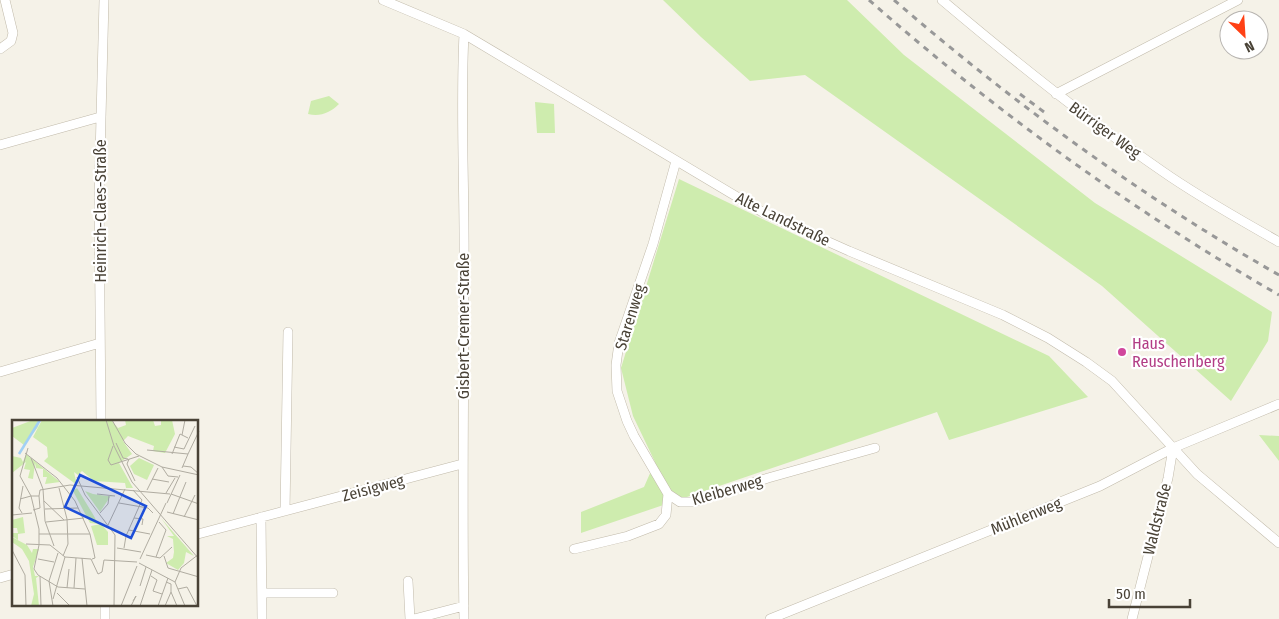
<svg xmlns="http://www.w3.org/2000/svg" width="1279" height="619" font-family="'Fira Sans Condensed',sans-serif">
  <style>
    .green { fill: #ceecae }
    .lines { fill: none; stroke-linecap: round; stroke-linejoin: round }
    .minor-casing { stroke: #c1baaa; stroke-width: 10 }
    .minor { stroke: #fff; stroke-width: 9 }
    .rail { stroke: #989898; stroke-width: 3; stroke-dasharray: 6 6; stroke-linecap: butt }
    .hotel-dot { fill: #d1479c; stroke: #fff; stroke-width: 2 }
    .labels { text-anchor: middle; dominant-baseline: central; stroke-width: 4.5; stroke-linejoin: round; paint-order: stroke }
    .street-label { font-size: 16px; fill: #494236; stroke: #fff }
    .hotel-label { font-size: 16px; fill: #b23c85; stroke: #fff; text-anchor: start }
    .inset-river { fill: none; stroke: #a1d0f5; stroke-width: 2.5 }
    .inset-road { fill: none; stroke: #b0aca1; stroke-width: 1 }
    .view { fill: #1d4ed8; fill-opacity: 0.15; stroke: #1d4ed8; stroke-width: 2.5 }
    .inset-edge { fill: none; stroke: #494236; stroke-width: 2.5 }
  </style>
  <rect width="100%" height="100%" fill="#f5f2e8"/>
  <!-- green -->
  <path class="green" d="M663,0H847L904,55L1095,203L1272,312L1268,341L1231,401L1102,286L805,75L750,81L701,37Z
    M329,96L339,104C330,113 320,117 308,114L311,101Z
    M535,102L554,104L555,133H537Z
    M679,179L1049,356L1088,397L949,440L937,412L581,533V512L644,487L655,462L633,416L621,368Z
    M1259,435L1279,436V461Z"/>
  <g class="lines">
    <defs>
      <path id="minor" d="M383,0L464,34L764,213L849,251L1003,315L1048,338L1086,362L1112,381L1197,474L1279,543
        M942,0C1013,60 1085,118 1162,171C1199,197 1239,219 1279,242
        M0,49L11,41L13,33L5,0
        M1056,94L1238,0
        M0,145L100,117
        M0,372L100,343
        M101,422L99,196L104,0
        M668,494L634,436L627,421L617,391L616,365L619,343L653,244L676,161
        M285,511L288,332
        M261,517L262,619
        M198,534L462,464
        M574,549L628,536L659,524L666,515L668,494L680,502H694L768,478L875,448
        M0,578L14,574
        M408,581L410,619
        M262,593H333
        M105,605V619
        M414,619L464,606
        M464,619C462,503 464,388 464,272C465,192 460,113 464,34
        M770,619L1100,486L1173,448L1279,404
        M1132,619L1168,478L1173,448"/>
    </defs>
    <!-- minor casing -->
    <use href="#minor" class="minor-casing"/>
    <!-- minor -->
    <use href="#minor" class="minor"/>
    <!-- rail -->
    <path class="rail" d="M869,0C995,111 1133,211 1279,295
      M894,0C1013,103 1142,197 1279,275
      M1020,94L1048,115"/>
  </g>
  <!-- markers -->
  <circle class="hotel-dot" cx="1122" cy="352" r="5"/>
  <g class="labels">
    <!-- street labels -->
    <g class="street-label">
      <text transform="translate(1105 130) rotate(36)">Bürriger Weg</text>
      <text transform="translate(100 211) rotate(-90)">Heinrich-Claes-Straße</text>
      <text transform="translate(783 219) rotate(26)">Alte Landstraße</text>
      <text transform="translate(630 317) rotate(-73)">Starenweg</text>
      <text transform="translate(463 326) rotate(-90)">Gisbert-Cremer-Straße</text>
      <text transform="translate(373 488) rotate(-15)">Zeisigweg</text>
      <text transform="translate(727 490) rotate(-16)">Kleiberweg</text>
      <text transform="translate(1026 516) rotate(-22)">Mühlenweg</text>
      <text transform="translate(1157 519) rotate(-76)">Waldstraße</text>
    </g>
    <!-- hotel labels -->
    <g class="hotel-label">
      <text x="1132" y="343">Haus<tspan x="1132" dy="18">Reuschenberg</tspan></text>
    </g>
  </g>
  <!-- overview -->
  <g transform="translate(12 420)">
    <rect width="186" height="186" fill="#f5f2e8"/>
    <path d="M21,0H28L26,7L12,25L0,16V8ZM30,0H99L106,8L114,5L113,0H141L143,6L149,5V0H160L163,14L153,33L141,31L142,26L116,16L111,21L120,34L107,43L121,68H114L113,63L82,61L70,51L66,55L62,52L65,65L32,41L36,37L35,27L21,17ZM14,34L48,62L33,64L35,57H31V49L24,48L23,43L21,59L16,58L18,50L12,49L14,42L0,53V36L9,38L11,42ZM127,38L142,45L135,60L122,54L118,46ZM65,68L82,96L86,104L78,103L61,71ZM73,71L81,74L102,77H98L88,92ZM11,97L13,113L6,114V120L0,116V113H6L5,108H0V100ZM149,98L182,136L174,132L172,143L166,150L154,143L161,138L162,132L161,119L155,116H162ZM89,104L96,112V125H85L79,106ZM0,117L15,125L20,133L21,129H27L21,147L23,156H27L24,158L27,186H19L22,174L17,141L10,129L0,122Z" fill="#ceecae"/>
    <path class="inset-river" d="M7,34L28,0"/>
    <path class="inset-road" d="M94,0L102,26L120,62L187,139M100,0L113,23L124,34M170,15L173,0M104,23L111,38L116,39M101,26L96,40L99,45L127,36M162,27L172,29L183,6M16,28L8,56L19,76H27M135,30L176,34M13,33L45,58L63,81L78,114L83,138L80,139M124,34L150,47L187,55M160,34L168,14L176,18M176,34L187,11M19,38L31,69L33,101L42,126M117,39L115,44L123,61M171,46L179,47L187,54M150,47L156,56L166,57M170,48L176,34M65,57L73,75L103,115L102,186M140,59L157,62M47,68L55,99L56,124L51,136M135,70L146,48M154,73L163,58M85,74L103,76M159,74L187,84M27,76L28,70L58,65L158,74M8,79L19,76L27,109V124M32,81L52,100M107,83L136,88L141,93M155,83L168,55M33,89L66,88M21,90L28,88L27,76M155,92L187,100M10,93L7,88L11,66M88,93L96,84L97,76M161,94L174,62M0,95L20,93M172,97L183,75M122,98L131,99L130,105M34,102L72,98M96,105L113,69M117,110L138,114M27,114H78M14,124L38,125L53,137L79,139L86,154L90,152L92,140L125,142M27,125L22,149L26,155L46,167L73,169M105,128L129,132M112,128L114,116L130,80L121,70M0,130L13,155L14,186M134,135L148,138L160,127M152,136L156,148L187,157M144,137L154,110L147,102M70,138L75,186M26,139L42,142M128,139L154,83M127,143L163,162L173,186M28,156L29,186M139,156L145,160L141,171L150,174M163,162L169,148L187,134M128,166L134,147M55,168L57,149M62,168L64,138M166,169L175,167L185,186M159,172L165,186M45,173L58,186M41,179L53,137M41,186L37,161L46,133M109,186L125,146M119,186L124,176L121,181M128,186L140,150M146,186L156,158M153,186L159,172V164L154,162"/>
    <path class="view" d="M68,55L134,86L119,118L53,87Z"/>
    <rect width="186" height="186" class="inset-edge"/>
  </g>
  <!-- north arrow -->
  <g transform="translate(1244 35) rotate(155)"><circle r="24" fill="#ffffff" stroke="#b6b3af"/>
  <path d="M0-4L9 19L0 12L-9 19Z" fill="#ff4115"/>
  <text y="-8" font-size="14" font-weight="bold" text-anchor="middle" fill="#494236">N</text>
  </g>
  <!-- scale -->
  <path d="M1109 599v8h81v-8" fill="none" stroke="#494236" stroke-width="2.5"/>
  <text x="1116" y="599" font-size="15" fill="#494236" stroke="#ffffff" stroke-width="4" paint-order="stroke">50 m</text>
</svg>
